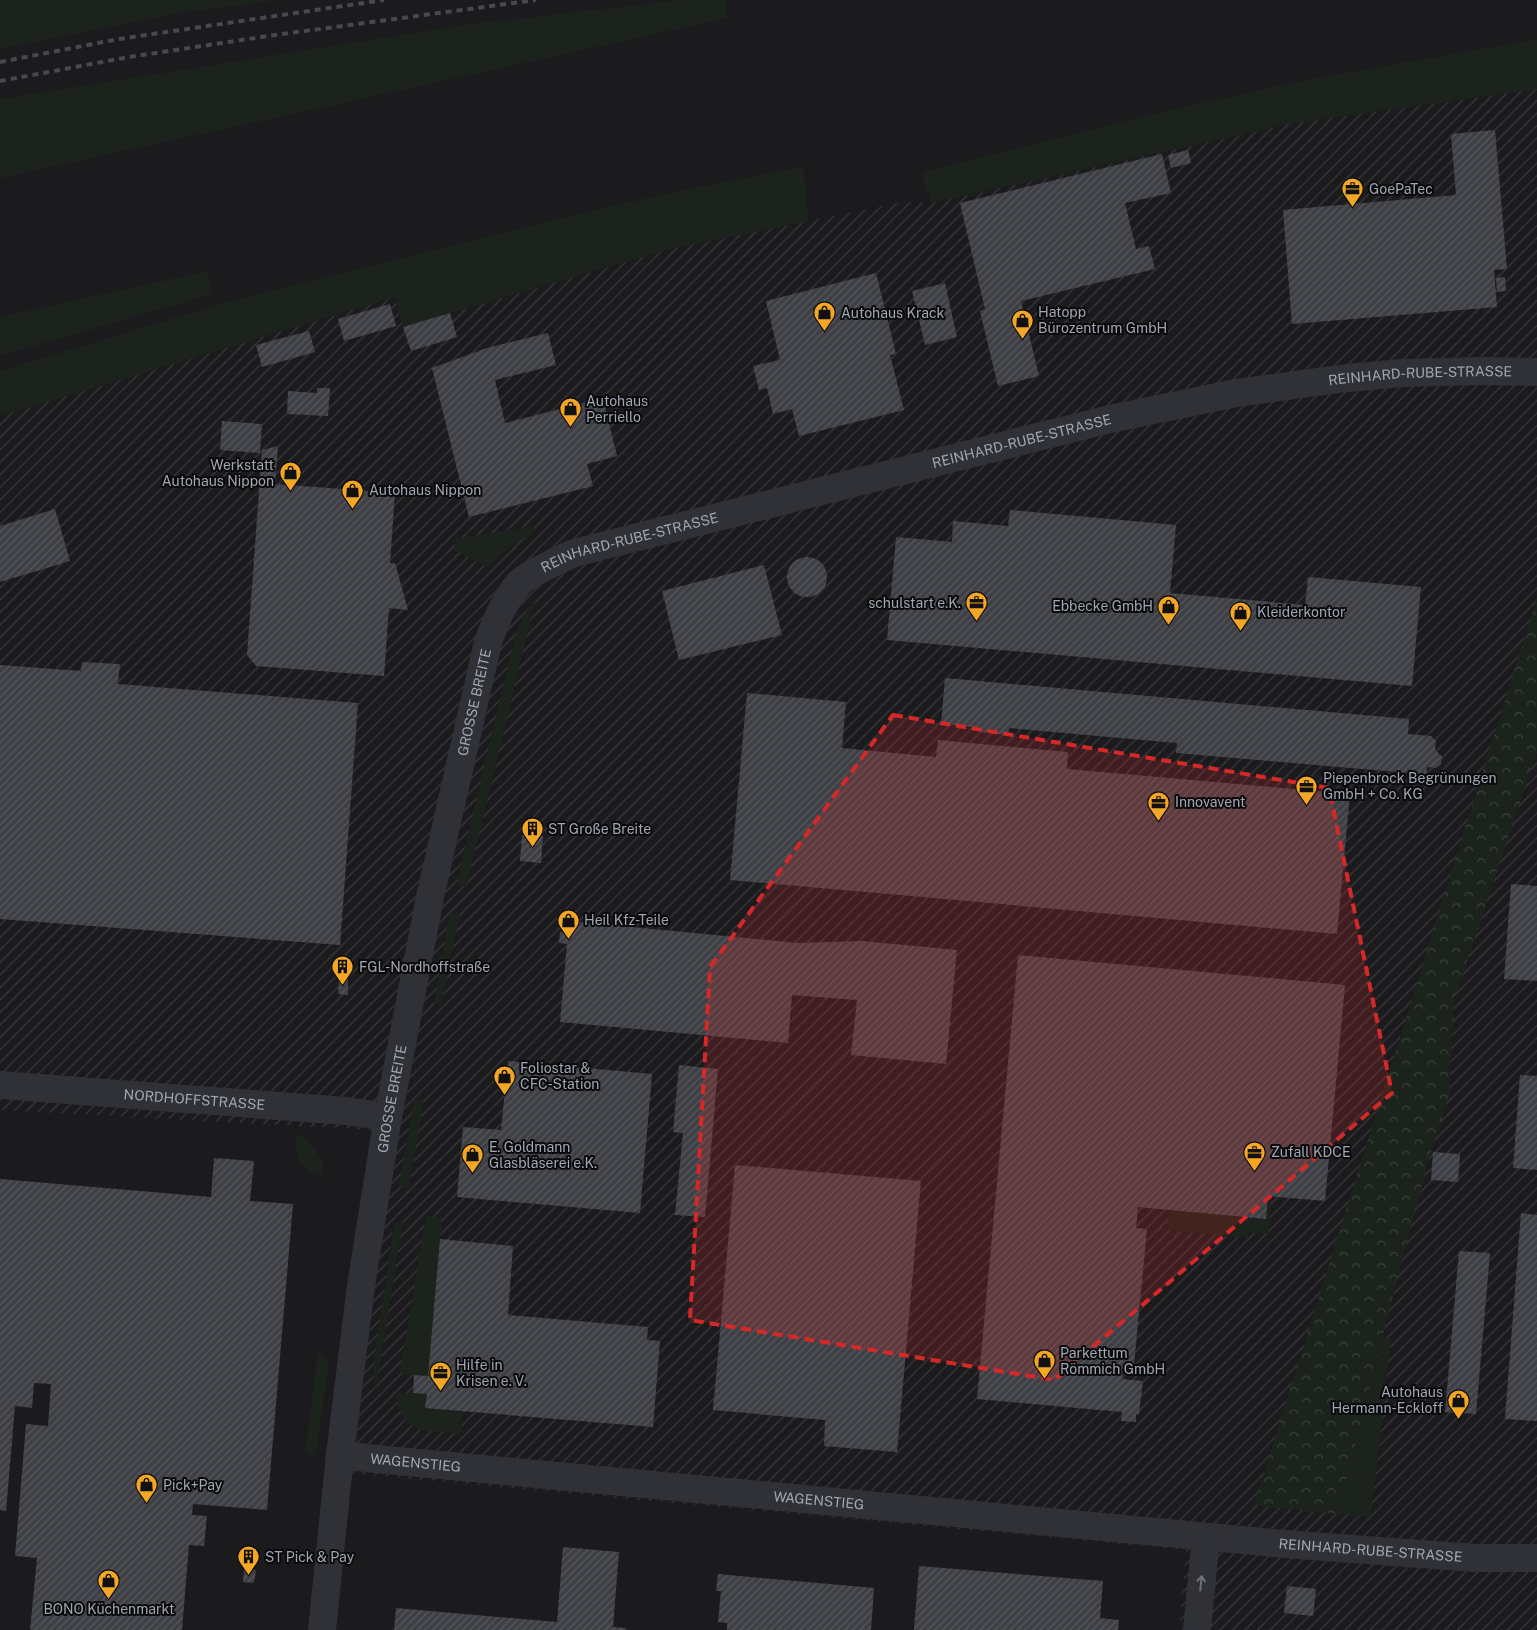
<svg xmlns="http://www.w3.org/2000/svg" width="1537" height="1630" font-family="'Public Sans',sans-serif">
  <style>
    .built { fill: #1b1b1e }
    .industrial { fill: url(#industrial-furrows) }
    .green { fill: #1c231c }
    .forest { fill: url(#forest-crowns) }
    .building { fill: url(#building-hatch) }
    .lines { fill: none; stroke-linecap: round; stroke-linejoin: round }
    .street { stroke: #303136; stroke-width: 28 }
    .rail { stroke: #47494f; stroke-width: 4; stroke-dasharray: 6 5; stroke-linecap: butt }
    .oneway { stroke: #6e717a }
    .marked { fill: #d62828; fill-opacity: 0.2; stroke: #d62828; stroke-width: 4; stroke-dasharray: 10 6; stroke-linejoin: round }
    .labels { text-anchor: middle; dominant-baseline: central; stroke-width: 4; stroke-linejoin: round; paint-order: stroke }
    .poi-label { font-size: 14px; fill: #a0a6b2; stroke: #0a0a0c; text-anchor: start }
    .street-label { font-size: 14px; fill: #a0a6b2; stroke: #0a0a0c }
  </style>
  <defs>
    <pattern id="industrial-furrows" width="10" height="10" patternUnits="userSpaceOnUse" patternTransform="scale(1.25)"><rect width="10" height="10" fill="#1b1b1e"/><path d="M-1 1l2-2M0 10L10 0M9 11l2-2" fill="none" stroke="#39393c"/></pattern>
    <pattern id="forest-crowns" width="20" height="18" patternUnits="userSpaceOnUse" patternTransform="scale(1.25)"><rect width="20" height="18" fill="#1c231c"/><path d="M2 6a3 3 0 1 1 6 0M12 15a3 3 0 1 1 6 0" fill="none" stroke="#3a403b"/></pattern>
    <pattern id="building-hatch" width="6" height="6" patternUnits="userSpaceOnUse" patternTransform="scale(1.25)"><rect width="6" height="6" fill="#3e3f44"/><path d="M-1 1l2-2M0 6l6-6M5 7l2-2" fill="none" stroke="#57585d"/></pattern>
  </defs>
  <rect width="100%" height="100%" fill="#0f0f11"/>
  <!-- built -->
  <path class="built" d="M0,0H1537V1630H0Z"/>
  <!-- industrial -->
  <path class="industrial" d="M1537,89V1630H1179L1186,1550L347,1473L394,1131L0,1110V416L395,297L404,327L669,249L903,202L931,203L1289,124Z"/>
  <!-- green -->
  <path class="green" d="M0,0H277L178,13L0,49Z
    M681,0H727V18L475,74L0,178V99L465,25Z
    M1537,39V89L1289,124L931,203L921,172L1140,117L1306,80Z
    M803,167L809,221L669,249L403,327L395,297L0,416V371L214,306L304,282L561,218L692,188Z
    M208,271L212,294L0,356V317Z
    M534,526L533,534C515,543 501,553 487,567L454,550L456,539Z
    M535,601L466,888L457,882L511,652C516,634 521,614 535,601Z
    M450,913H460L441,1006L434,1002Z
    M424,1099L409,1189L399,1186L414,1101Z
    M295,1135L303,1136L324,1161L321,1177C300,1170 296,1155 295,1135Z
    M1268,1196H1272L1268,1234L1249,1232L1248,1238L1168,1230L1170,1210L1265,1219Z
    M426,1216L442,1218L428,1376L400,1373Z
    M403,1221L376,1390L373,1378L374,1361L394,1224Z
    M1383,1336L1391,1339L1371,1517L1337,1514Z
    M318,1352L329,1361L316,1456L305,1452Z
    M397,1393L427,1394L426,1408L463,1412L461,1434L420,1430L412,1426L405,1420L397,1405Z"/>
  <!-- forest -->
  <path class="forest" d="M1537,598V751L1454,1000L1449,1096L1428,1161L1337,1514L1254,1505Z"/>
  <!-- building -->
  <path class="building" d="M1495,130L1507,269L1494,270L1497,307L1292,324L1283,210L1456,195L1451,134Z
    M1188,150L1191,163L1171,168L1168,155Z
    M1162,154L1171,193L1125,203L1136,249L1149,246L1155,269L1021,301L1039,376L998,386L980,311L985,309L960,203Z
    M876,273L896,354L890,355L904,410L799,436L792,409L773,414L767,388L759,390L753,366L780,360L766,301Z
    M1505,277L1506,291L1497,292L1496,278Z
    M945,283L957,337L925,345L912,291Z
    M390,304L396,326L344,341L338,319Z
    M450,313L457,337L411,351L403,327Z
    M309,331L315,352L262,367L256,345Z
    M548,333L556,365L495,380L505,423L603,398L617,456L587,464L593,486L469,517L432,368L487,348Z
    M317,388H330L328,416L287,414L288,391L317,393Z
    M222,421L262,424L260,453L220,450Z
    M278,446L275,484L395,493L390,563H395L408,610L389,608L384,676L256,666L247,655L262,450Z
    M55,509L70,561L0,582V526Z
    M1010,510L1176,525L1170,593L1305,605L1308,577L1421,587L1412,686L887,640L896,537L952,542L953,521L1008,526Z
    M787 577a20 20 0 1 1 40 0a20 20 0 1 1-40 0Z
    M764,565L782,635L679,660L662,591Z
    M82,662L120,664L118,684L358,703L340,945L0,919V665L81,671Z
    M945,678L1409,719L1408,734L1431,736L1436,741L1435,749L1442,757L1441,764L1436,768L1427,767L1426,777L1421,781H1414L1409,773L1176,753L1177,743L1009,728L1008,735L981,732V728L941,724Z
    M747,693L846,702L842,748L936,757L938,740L1068,752L1067,769L1350,794L1337,934L730,880Z
    M522,835L543,836L541,863L520,861Z
    M1511,884L1537,886V981L1504,979Z
    M569,921L797,943L862,941L957,950L946,1064L851,1055L857,1000L792,995L788,1043L560,1022L567,944L559,943L560,932L568,933Z
    M1018,955L1345,985L1325,1201L1268,1196L1266,1219L1138,1207L1136,1228L1147,1229L1134,1365L1123,1364L1122,1379L1143,1381L1139,1414H1136V1422L1121,1421L1122,1412L977,1399Z
    M339,978H348V995L338,994Z
    M508,1061L652,1074L640,1213L457,1197L463,1127L501,1130Z
    M679,1065L718,1069L705,1217L675,1215L683,1133L673,1132Z
    M1520,1075L1537,1076V1170L1513,1168Z
    M1433,1152L1460,1154L1458,1182L1431,1180Z
    M214,1158L254,1161L250,1201L293,1204L267,1510L193,1504L192,1515L207,1516L204,1546L189,1545L182,1630H30L37,1558L15,1556L26,1424L48,1426L51,1384L34,1383L32,1408L15,1406L6,1511L0,1510V1179L211,1197Z
    M735,1165L921,1181L897,1452L824,1446L825,1420L713,1410Z
    M1521,1213L1537,1215V1421L1505,1419Z
    M440,1239L513,1246L508,1315L648,1327L647,1340L660,1341L653,1427L425,1408L427,1394L413,1393L414,1375L428,1376Z
    M1459,1251L1490,1253L1476,1414L1445,1412Z
    M563,1547L619,1552L613,1627L626,1628V1630H394L396,1608L557,1622Z
    M919,1566L1103,1581L1100,1618L1119,1620L1118,1630H914Z
    M244,1569L256,1570L254,1583L243,1582Z
    M718,1574L874,1588L871,1630H727V1623L718,1622L721,1591H716Z
    M1287,1586L1316,1589L1313,1616L1284,1613Z"/>
  <g class="lines">
    <!-- street -->
    <g class="street">
      <path id="s1" d="M0,1085L346,1111L388,1117"/>
      <path id="s2" d="M340,1455L376,1459L1285,1544L1476,1558H1537"/>
      <path id="s3" d="M322,1630L340,1455L361,1286L388,1117L430,897L488,642C496,621 504,601 519,583C528,574 561,559 574,553L1110,419L1236,393L1347,378L1403,373L1484,371L1537,372"/>
      <path d="M1197,1630L1206,1537"/>
    </g>
    <!-- rail -->
    <path class="rail" d="M0,62L119,39L384,0
      M0,81L129,57L275,35L536,0"/>
  </g>
  <!-- one-way arrows -->
  <defs><path id="oneway-shaft" d="M-6 0H5M1.5-3L5.5 0L1.5 3" fill="none" stroke-width="1.6" stroke-linecap="round" stroke-linejoin="round" transform="scale(1.25)"/></defs>
  <use class="oneway" href="#oneway-shaft" transform="translate(1201 1583) rotate(-84)"/>
  <!-- marked area -->
  <path class="marked" d="M893,715L1329,788L1392,1093L1054,1380L690,1320L710,967Z"/>
  <!-- icons -->
  <defs>
    <symbol id="office-pin" viewBox="-11 -11 22 30"><path d="M0 17L-7.5 6A9.5 9.5 0 1 1 7.5 6Z" fill="#f4a724" stroke="#0a0a0c"/><path d="M-6-3h4V-5.5h4V-3h4V5H-6ZM-1-4.5V-3h2v-1.5ZM-6 0V1H6V0Z" fill="#111"/></symbol>
    <symbol id="shop-pin" viewBox="-11 -11 22 30"><path d="M0 17L-7.5 6A9.5 9.5 0 1 1 7.5 6Z" fill="#f4a724" stroke="#0a0a0c"/><path d="M-5-2.5h2.3a2.7 3.5 0 0 1 5.4 0H5L5.5 6h-11ZM-1.5-2.5h3a1.5 2.3 0 0 0-3 0Z" fill="#111"/></symbol>
    <symbol id="building-pin" viewBox="-11 -11 22 30"><path d="M0 17L-7.5 6A9.5 9.5 0 1 1 7.5 6Z" fill="#f4a724" stroke="#0a0a0c"/><path d="M-4-6H4V6H1V3H-1V6H-4ZM-2.5-4.3h1.7v1.8h-1.7ZM.8-4.3h1.7v1.8H.8ZM-2.5-1h1.7V.8h-1.7ZM.8-1h1.7V.8H.8Z" fill="#111"/></symbol>
  </defs>
  <g fill-rule="evenodd">
    <use href="#office-pin" x="1340" y="176" width="25" height="34"/>
    <use href="#shop-pin" x="812" y="300" width="25" height="34"/>
    <use href="#shop-pin" x="1010" y="308" width="25" height="34"/>
    <use href="#shop-pin" x="558" y="396" width="25" height="34"/>
    <use href="#shop-pin" x="278" y="460" width="25" height="34"/>
    <use href="#shop-pin" x="340" y="478" width="25" height="34"/>
    <use href="#office-pin" x="964" y="590" width="25" height="34"/>
    <use href="#shop-pin" x="1156" y="594" width="25" height="34"/>
    <use href="#shop-pin" x="1228" y="600" width="25" height="34"/>
    <use href="#office-pin" x="1294" y="774" width="25" height="34"/>
    <use href="#office-pin" x="1146" y="790" width="25" height="34"/>
    <use href="#building-pin" x="520" y="816" width="25" height="34"/>
    <use href="#shop-pin" x="556" y="908" width="25" height="34"/>
    <use href="#building-pin" x="330" y="954" width="25" height="34"/>
    <use href="#shop-pin" x="492" y="1064" width="25" height="34"/>
    <use href="#office-pin" x="1242" y="1140" width="25" height="34"/>
    <use href="#shop-pin" x="460" y="1142" width="25" height="34"/>
    <use href="#shop-pin" x="1032" y="1348" width="25" height="34"/>
    <use href="#office-pin" x="428" y="1360" width="25" height="34"/>
    <use href="#shop-pin" x="1446" y="1388" width="25" height="34"/>
    <use href="#shop-pin" x="134" y="1472" width="25" height="34"/>
    <use href="#building-pin" x="236" y="1544" width="25" height="34"/>
    <use href="#shop-pin" x="96" y="1568" width="25" height="34"/>
  </g>
  <g class="labels">
    <!-- poi labels -->
    <g class="poi-label">
      <text x="1369" y="189">GoePaTec</text>
      <text x="1038" y="312">Hatopp<tspan x="1038" dy="16">Bürozentrum GmbH</tspan></text>
      <text x="841" y="313">Autohaus Krack</text>
      <text x="586" y="401">Autohaus<tspan x="586" dy="16">Perriello</tspan></text>
      <text x="274" y="465" text-anchor="end">Werkstatt<tspan x="274" dy="16">Autohaus Nippon</tspan></text>
      <text x="369" y="490">Autohaus Nippon</text>
      <text x="961" y="603" text-anchor="end">schulstart e.K.</text>
      <text x="1153" y="606" text-anchor="end">Ebbecke GmbH</text>
      <text x="1257" y="612">Kleiderkontor</text>
      <text x="1323" y="778">Piepenbrock Begrünungen<tspan x="1323" dy="16">GmbH + Co. KG</tspan></text>
      <text x="1175" y="802">Innovavent</text>
      <text x="548" y="829">ST Große Breite</text>
      <text x="584" y="920">Heil Kfz-Teile</text>
      <text x="359" y="967">FGL-Nordhoffstraße</text>
      <text x="520" y="1068">Foliostar &amp;<tspan x="520" dy="16">CFC-Station</tspan></text>
      <text x="489" y="1147">E. Goldmann<tspan x="489" dy="16">Glasbläserei e.K.</tspan></text>
      <text x="1271" y="1152">Zufall KDCE</text>
      <text x="1060" y="1353">Parkettum<tspan x="1060" dy="16">Römmich GmbH</tspan></text>
      <text x="456" y="1365">Hilfe in<tspan x="456" dy="16">Krisen e. V.</tspan></text>
      <text x="1443" y="1392" text-anchor="end">Autohaus<tspan x="1443" dy="16">Hermann-Eckloff</tspan></text>
      <text x="163" y="1485">Pick+Pay</text>
      <text x="265" y="1557">ST Pick &amp; Pay</text>
      <text x="109" y="1609" text-anchor="middle">BONO Küchenmarkt</text>
    </g>
    <!-- street labels -->
    <g class="street-label">
      <text stroke="none"><textPath href="#s3" startOffset="1999">REINHARD-RUBE-STRASSE</textPath></text>
      <text stroke="none"><textPath href="#s3" startOffset="1594">REINHARD-RUBE-STRASSE</textPath></text>
      <text stroke="none"><textPath href="#s3" startOffset="1189">REINHARD-RUBE-STRASSE</textPath></text>
      <text stroke="none"><textPath href="#s3" startOffset="941">GROSSE BREITE</textPath></text>
      <text stroke="none"><textPath href="#s3" startOffset="536">GROSSE BREITE</textPath></text>
      <text stroke="none"><textPath href="#s1" startOffset="195">NORDHOFFSTRASSE</textPath></text>
      <text stroke="none"><textPath href="#s2" startOffset="76">WAGENSTIEG</textPath></text>
      <text stroke="none"><textPath href="#s2" startOffset="481">WAGENSTIEG</textPath></text>
      <text stroke="none"><textPath href="#s2" startOffset="1035">REINHARD-RUBE-STRASSE</textPath></text>
    </g>
  </g>
</svg>
